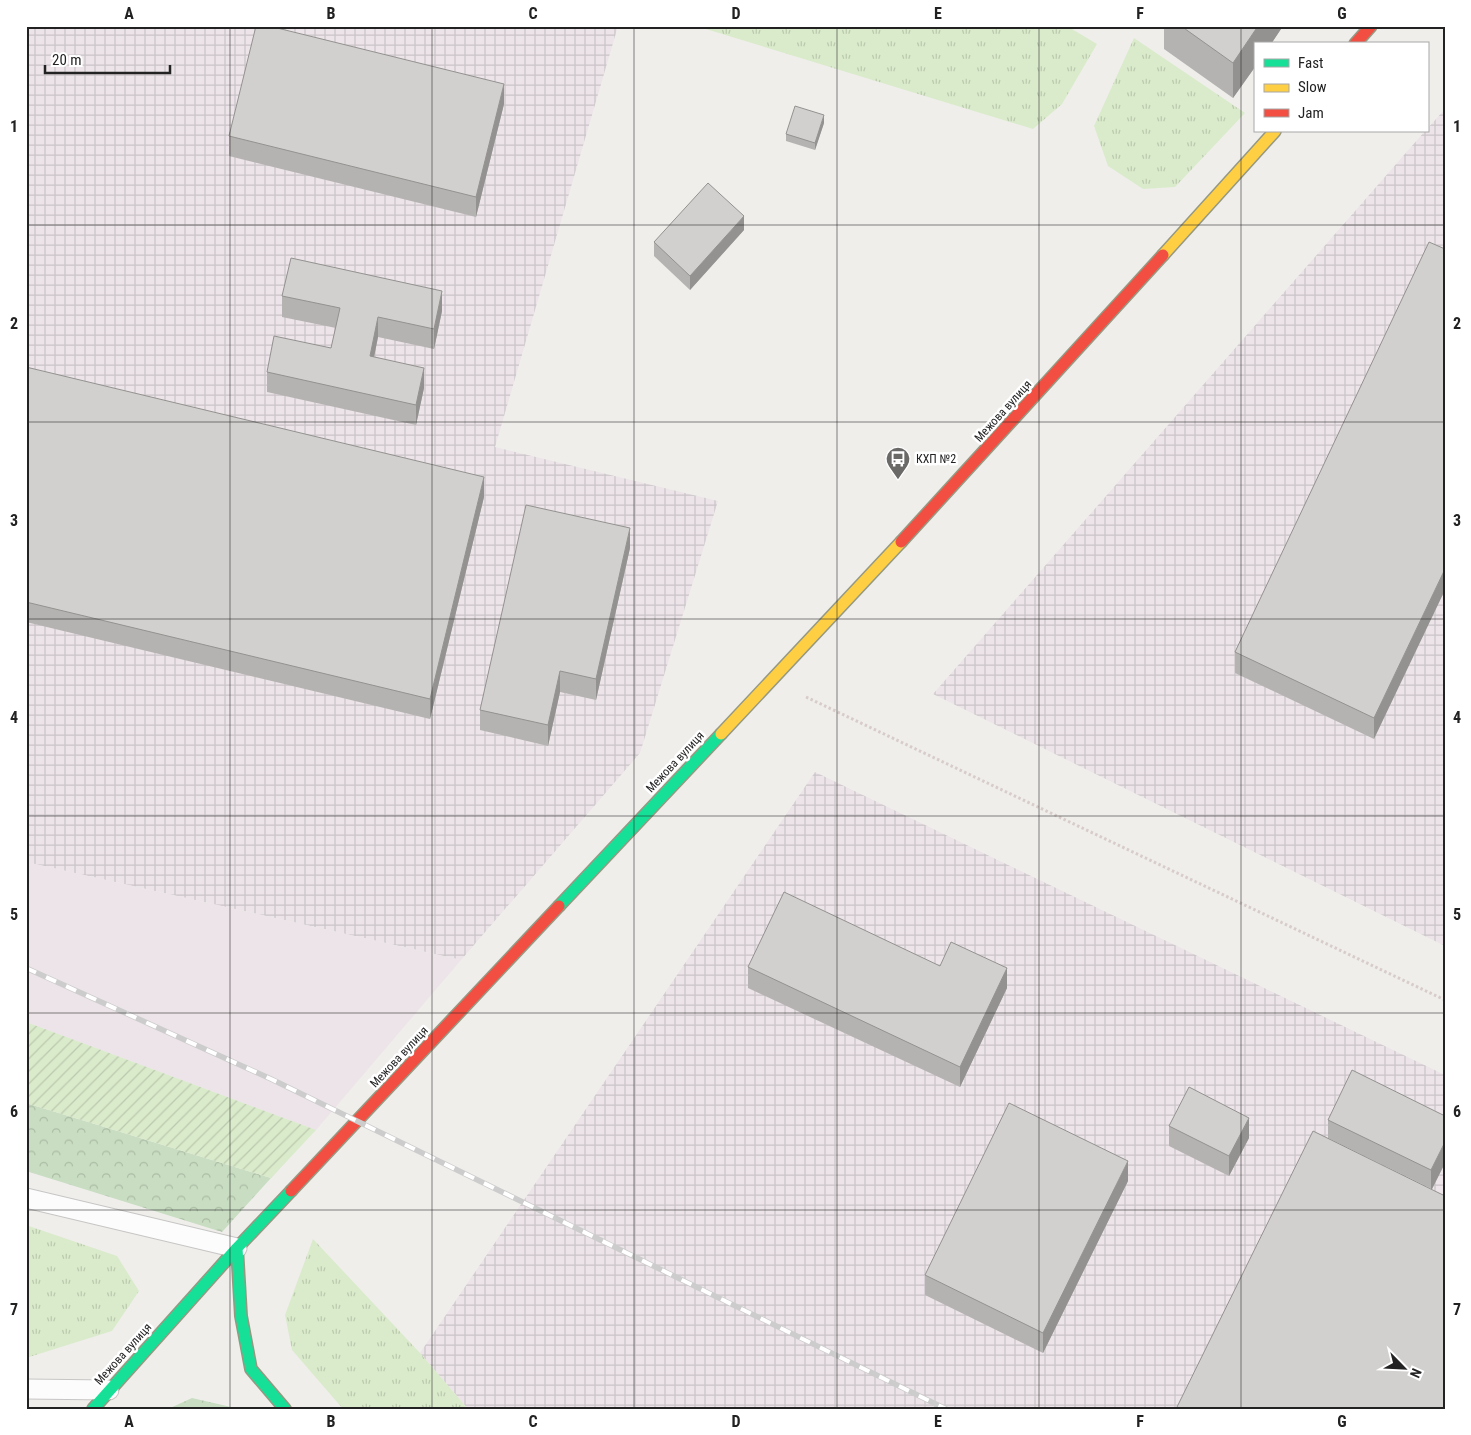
<svg xmlns="http://www.w3.org/2000/svg" width="1471" height="1435" font-family="'Roboto Condensed',sans-serif">
  <style>
    .industrial { fill: url(#industrial-grid) }
    .railway { fill: #ece4e8 }
    .grass { fill: url(#grass-tufts) }
    .forest { fill: url(#forest-crowns) }
    .garden { fill: url(#garden-furrows) }
    .lines { fill: none; stroke-linecap: round; stroke-linejoin: round }
    .lane-casing { stroke: #c7c6c5; stroke-width: 21 }
    .fast-casing { stroke: #969982; stroke-width: 14 }
    .slow-casing { stroke: #969982; stroke-width: 14 }
    .jam-casing { stroke: #969982; stroke-width: 14 }
    .path { stroke: #d7ccc9; stroke-width: 3; stroke-dasharray: 2.5 2.5; stroke-linecap: butt }
    .lane { stroke: #fdfcfc; stroke-width: 19 }
    .fast { stroke: #16e098; stroke-width: 11 }
    .slow { stroke: #ffcf43; stroke-width: 11 }
    .jam { stroke: #f24e42; stroke-width: 11 }
    .rail-casing { stroke: #ccc; stroke-width: 5.5 }
    .rail { stroke: #fff; stroke-width: 4; stroke-dasharray: 11; stroke-linecap: butt }
    .wall { fill: #b5b3b1 }
    .shaded-wall { fill: #939290 }
    .building { fill: #d2d0ce; stroke: #939290 }
    .grid { fill: none; stroke: #222; stroke-width: 1; stroke-opacity: 0.55 }
    .labels { text-anchor: middle; dominant-baseline: central; stroke-width: 5; stroke-linejoin: round; paint-order: stroke }
    .street-label { font-size: 12px; fill: #222; stroke: #fff }
    .poi-label { font-size: 12px; fill: #222; stroke: #fff; text-anchor: start }
    .neatline { fill: none; stroke: #222; stroke-width: 2 }
    .grid-label { font-size: 16px; text-anchor: middle; font-weight: bold; fill: #222 }
  </style>
  <defs>
    <pattern id="industrial-grid" width="8" height="8" patternUnits="userSpaceOnUse" patternTransform="scale(1.25)"><rect width="8" height="8" fill="#ece4e8"/><path d="M0 4h8M4 0v8" fill="none" stroke="#cac3c7"/></pattern>
    <pattern id="grass-tufts" width="24" height="20" patternUnits="userSpaceOnUse" patternTransform="scale(1.25)"><rect width="24" height="20" fill="#daebcb"/><path d="M3 7l-1-3M5 7V3M7 7l1-3M15 17l-1-3M17 17v-4M19 17l1-3" fill="none" stroke="#bbc9ae"/></pattern>
    <pattern id="forest-crowns" width="20" height="18" patternUnits="userSpaceOnUse" patternTransform="scale(1.25)"><rect width="20" height="18" fill="#c8ddc1"/><path d="M2 6a3 3 0 1 1 6 0M12 15a3 3 0 1 1 6 0" fill="none" stroke="#acbda6"/></pattern>
    <pattern id="garden-furrows" width="10" height="10" patternUnits="userSpaceOnUse" patternTransform="scale(1.25)"><rect width="10" height="10" fill="#daebcb"/><path d="M-1 1l2-2M0 10L10 0M9 11l2-2" fill="none" stroke="#bbc9ae"/></pattern>
  </defs>
  <rect width="100%" height="100%" fill="#efeeeb"/>
  <!-- industrial -->
  <path class="industrial" d="M26,26H618L495,447L718,501L640,753L461,960L26,862Z
    M1445,109V946L933,694L1425,131H1427V129Z
    M815,772L1445,1075V1409H468L420,1353Z"/>
  <!-- railway -->
  <path class="railway" d="M26,862L461,960L316,1130L26,1022Z"/>
  <!-- grass -->
  <path class="grass" d="M696,26H1067L1097,44L1062,104L1033,129Z
    M1134,38L1245,113L1175,187L1143,189L1108,166L1094,126Z
    M26,1225L117,1256L139,1291L112,1331L26,1358Z
    M313,1239L420,1353L468,1409H343L292,1350L285,1315Z"/>
  <!-- forest -->
  <path class="forest" d="M26,1103L271,1178L222,1232L26,1171Z
    M192,1398L231,1407L232,1409H168Z"/>
  <!-- garden -->
  <path class="garden" d="M26,1022L316,1130L271,1178L26,1103Z"/>
  <g class="lines">
    <defs>
      <path id="lane" d="M26,1198L237,1248
        M26,1389L109,1390"/>
      <path id="fast" d="M559,906L721,734
        M237,1248L241,1316L251,1369L285,1409
        M93,1409L237,1248L291,1191"/>
      <path id="slow" d="M1163,255L1275,131
        M721,734L901,542"/>
      <path id="jam" d="M1355,44L1371,26
        M901,542L1163,255
        M291,1191L559,906"/>
    </defs>
    <!-- lane casing -->
    <use href="#lane" class="lane-casing"/>
    <!-- fast casing -->
    <use href="#fast" class="fast-casing"/>
    <!-- slow casing -->
    <use href="#slow" class="slow-casing"/>
    <!-- jam casing -->
    <use href="#jam" class="jam-casing"/>
    <!-- path -->
    <path class="path" d="M806,697L1445,1000"/>
    <!-- lane -->
    <use href="#lane" class="lane"/>
    <!-- fast -->
    <use href="#fast" class="fast"/>
    <!-- slow -->
    <use href="#slow" class="slow"/>
    <!-- jam -->
    <use href="#jam" class="jam"/>
    <defs>
      <path id="rail" d="M26,968L271,1079L946,1409"/>
    </defs>
    <!-- rail casing -->
    <use href="#rail" class="rail-casing"/>
    <!-- rail -->
    <use href="#rail" class="rail"/>
  </g>
  <!-- wall -->
  <path class="wall" d="M1164,26H1283L1271,44H1255V67L1233,98L1164,49Z
    M504,104L476,217L229,156V136Z
    M824,123L815,150L786,141V134Z
    M744,230L690,290L654,256V242Z
    M1445,249L1374,739L1235,673V652Z
    M282,296L442,311L434,349L378,337L374,357L424,388L416,425L267,392V372L331,348L336,328L282,317Z
    M26,367L484,497L430,719L26,622Z
    M630,548L596,700L560,692L548,746L480,730V710Z
    M940,966L1007,988L960,1087L748,988V967Z
    M1445,1116V1163L1432,1189L1328,1138V1120Z
    M1169,1126L1249,1138L1229,1176L1169,1146Z
    M1128,1181L1043,1353L925,1295V1275Z"/>
  <!-- shaded-wall -->
  <path class="shaded-wall" d="M1258,26H1283L1271,44H1255V67L1233,98V63Z
    M504,84V104L476,217V197Z
    M824,115V123L815,150V143Z
    M744,216V230L690,290V276Z
    M442,291V311L434,349V329Z
    M378,317V337L370,377V356Z
    M424,368V388L416,425V405Z
    M484,477V497L430,719V699Z
    M630,528V548L596,700V679Z
    M1445,569V590L1374,739V718Z
    M560,671V692L548,746V725Z
    M1007,968V988L960,1087V1067Z
    M1249,1118V1138L1229,1176V1156Z
    M1445,1142V1163L1431,1191V1170Z
    M1128,1161V1181L1043,1353V1333Z"/>
  <!-- building -->
  <path class="building" d="M256,26H269L504,84L476,197L229,136Z
    M1181,26H1258L1233,63Z
    M795,106L824,115L815,143L786,134Z
    M708,183L744,216L690,276L654,242Z
    M1429,242L1445,249V569L1374,718L1235,652Z
    M291,258L442,291L434,329L378,317L370,356L424,368L416,405L267,372L274,336L331,348L340,308L282,296Z
    M26,367L484,477L430,699L26,602Z
    M526,505L630,528L596,679L560,671L548,725L480,710Z
    M784,892L940,966L951,942L1007,968L960,1067L748,967Z
    M1352,1070L1445,1116V1142L1431,1170L1328,1120Z
    M1189,1087L1249,1118L1229,1156L1169,1126Z
    M1009,1103L1128,1161L1043,1333L925,1275Z
    M1313,1131L1445,1196V1409H1176Z"/>
  <!-- grid -->
  <path class="grid" d="M230,26V1409M432,26V1409M634,26V1409M837,26V1409M1039,26V1409M1241,26V1409M26,225H1445M26,422H1445M26,619H1445M26,816H1445M26,1013H1445M26,1210H1445"/>
  <!-- icons -->
  <defs>
    <symbol id="bus-pin" viewBox="-11 -11 22 30"><path d="M0 17L-7.5 6A9.5 9.5 0 1 1 7.5 6Z" fill="#6a6968" stroke="#fff"/><path d="M-5-6H5V4H4V6H2V4H-2V6H-4V4H-5ZM-3.5-4V0h7V-4ZM-3.5 1.2v1.5H-2V1.2ZM2 1.2v1.5H3.5V1.2Z" fill="#fff"/></symbol>
  </defs>
  <g fill-rule="evenodd">
    <use href="#bus-pin" x="884" y="445" width="28" height="38"/>
  </g>
  <g class="labels">
    <!-- street labels -->
    <g class="street-label">
      <text transform="translate(1003 411) rotate(-48)">Межова вулиця</text>
      <text transform="translate(675 762) rotate(-47)">Межова вулиця</text>
      <text transform="translate(399 1057) rotate(-47)">Межова вулиця</text>
      <text transform="translate(123 1354) rotate(-48)">Межова вулиця</text>
    </g>
    <!-- poi labels -->
    <g class="poi-label">
      <text x="916" y="459">КХП №2</text>
    </g>
  </g>
  <!-- border -->
  <rect width="1471" height="1435" fill="none" stroke="#ffffff" stroke-width="55"/>
  <!-- legend -->
  <rect x="1254" y="42" width="175" height="90" fill="#ffffff" stroke="#a7a7a7"/>
  <rect x="1264" y="59" width="25" height="8" fill="#16e098" stroke="#a7a7a7"/>
  <text x="1298" y="68" font-size="15" fill="#222222">Fast</text>
  <rect x="1264" y="84" width="25" height="8" fill="#ffcf43" stroke="#a7a7a7"/>
  <text x="1298" y="92" font-size="15" fill="#222222">Slow</text>
  <rect x="1264" y="109" width="25" height="8" fill="#f24e42" stroke="#a7a7a7"/>
  <text x="1298" y="118" font-size="15" fill="#222222">Jam</text>
  <!-- north arrow -->
  <g transform="translate(1404 1368) rotate(114)" stroke="#ffffff" stroke-width="4" paint-order="stroke">
  <path d="M0-4L9 19L0 12L-9 19Z" fill="#222222"/>
  <text y="-8" font-size="14" font-weight="bold" text-anchor="middle" fill="#222222">N</text>
  </g>
  <!-- scale -->
  <path d="M45 65v8h125v-8" fill="none" stroke="#222222" stroke-width="2.5"/>
  <text x="52" y="65" font-size="15" fill="#222222" stroke="#ffffff" stroke-width="4" paint-order="stroke">20 m</text>
  <rect x="28" y="28" width="1416" height="1380" class="neatline"/>
  <g class="grid-label">
    <text x="129" y="19">A</text>
    <text x="331" y="19">B</text>
    <text x="533" y="19">C</text>
    <text x="736" y="19">D</text>
    <text x="938" y="19">E</text>
    <text x="1140" y="19">F</text>
    <text x="1342" y="19">G</text>
    <text x="14" y="132">1</text>
    <text x="1457" y="132">1</text>
    <text x="14" y="329">2</text>
    <text x="1457" y="329">2</text>
    <text x="14" y="526">3</text>
    <text x="1457" y="526">3</text>
    <text x="14" y="723">4</text>
    <text x="1457" y="723">4</text>
    <text x="14" y="920">5</text>
    <text x="1457" y="920">5</text>
    <text x="14" y="1117">6</text>
    <text x="1457" y="1117">6</text>
    <text x="14" y="1315">7</text>
    <text x="1457" y="1315">7</text>
    <text x="129" y="1427">A</text>
    <text x="331" y="1427">B</text>
    <text x="533" y="1427">C</text>
    <text x="736" y="1427">D</text>
    <text x="938" y="1427">E</text>
    <text x="1140" y="1427">F</text>
    <text x="1342" y="1427">G</text>
  </g>
</svg>
